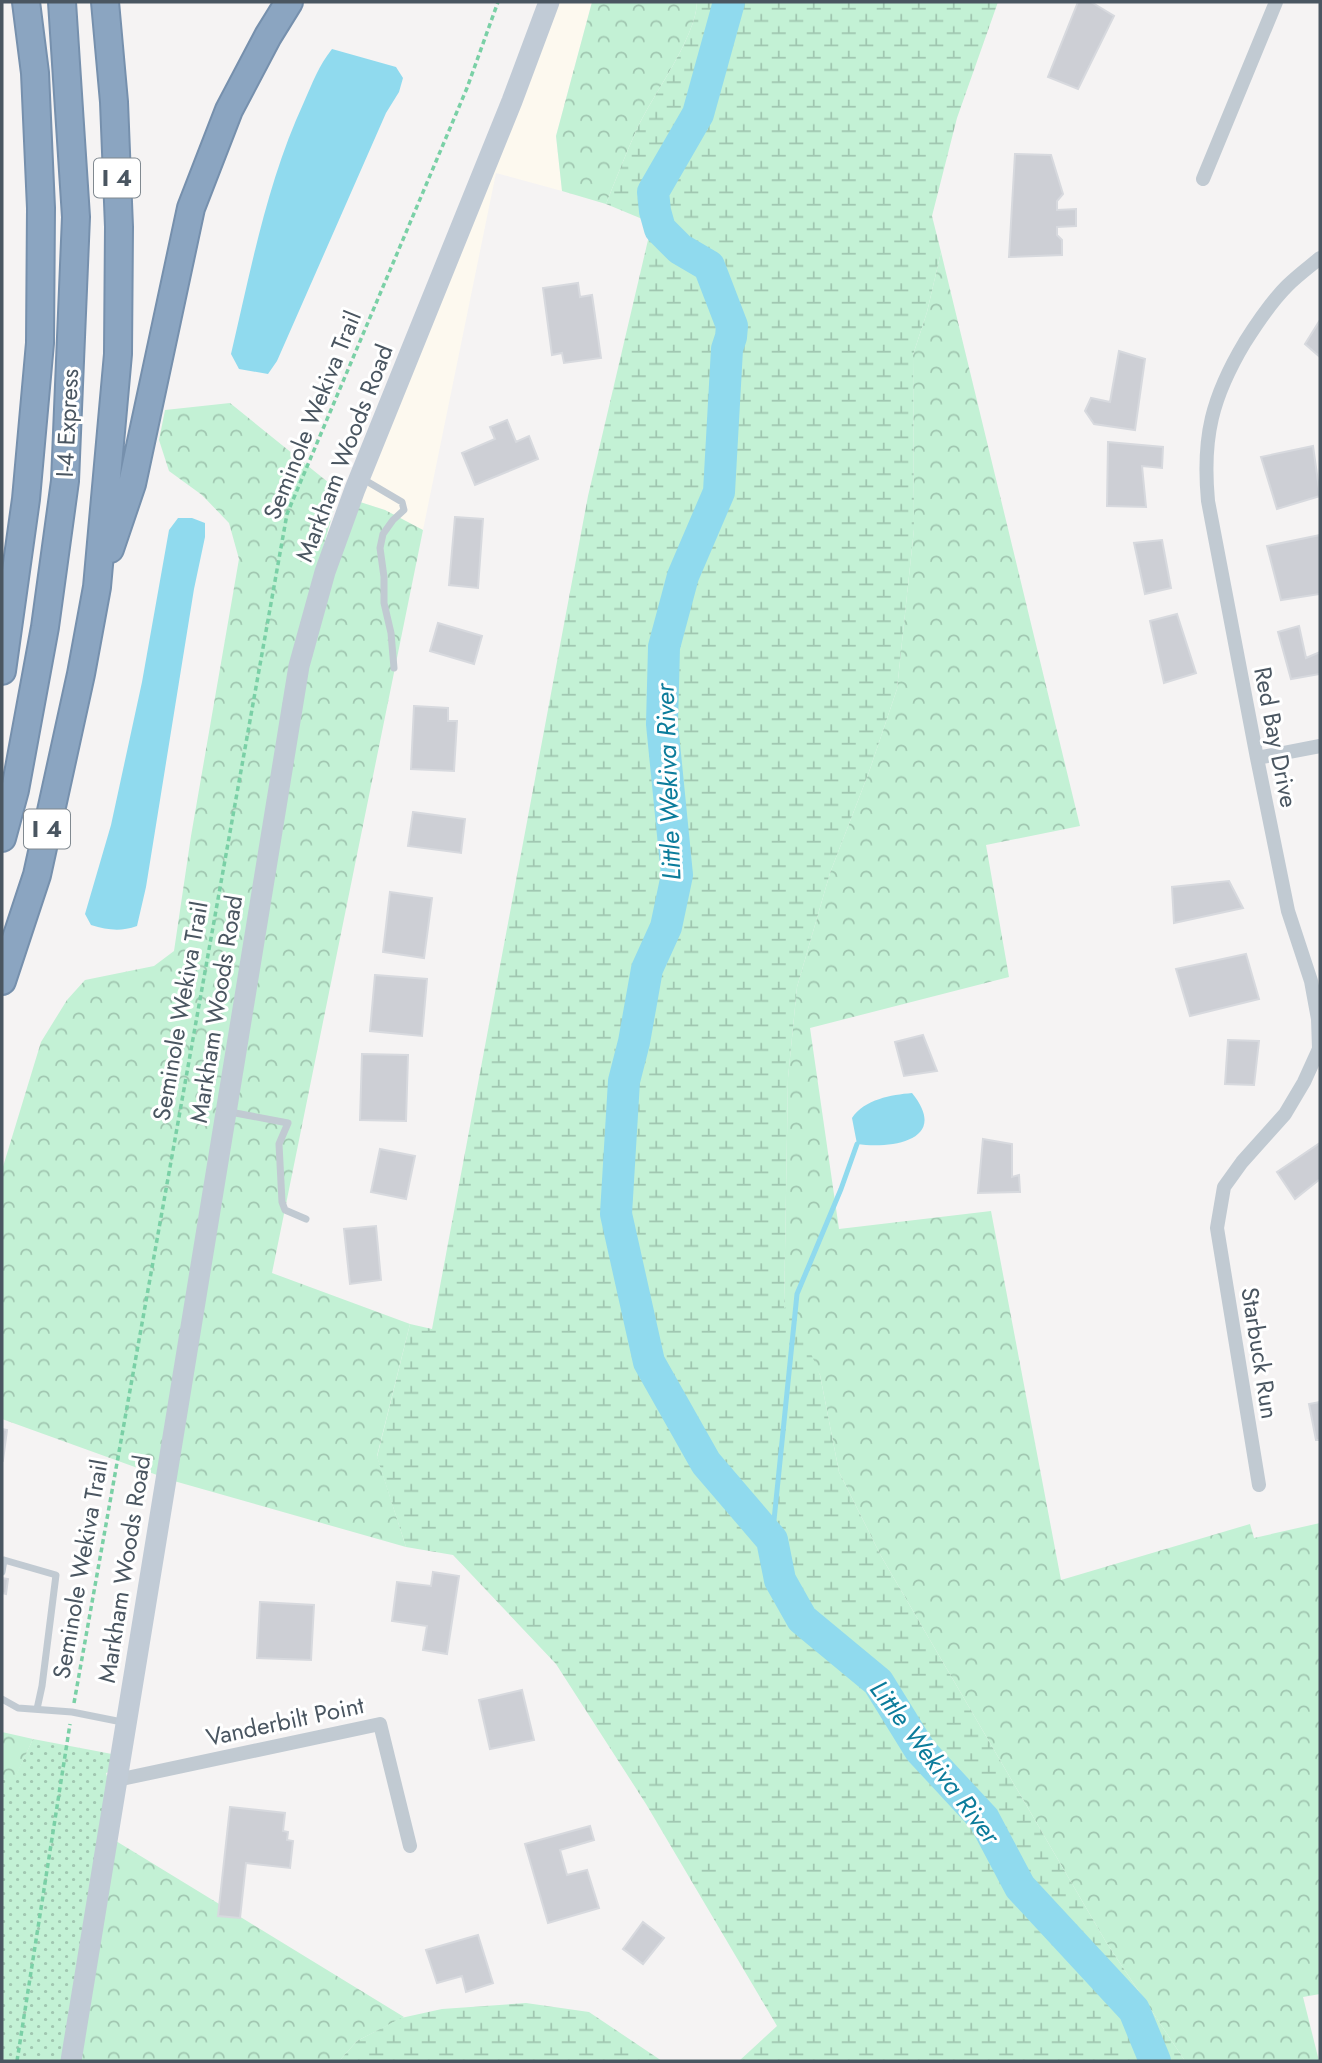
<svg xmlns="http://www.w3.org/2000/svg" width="1322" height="2063" font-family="Jost,sans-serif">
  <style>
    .commercial { fill: #fdf9ef }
    .grass { fill: url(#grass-dots) }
    .forest { fill: url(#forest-crowns) }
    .wetland { fill: url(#wetland-marsh) }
    .water { fill: #90daee }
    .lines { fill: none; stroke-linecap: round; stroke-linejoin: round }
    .stream { stroke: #90daee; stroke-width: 5 }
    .river { stroke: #90daee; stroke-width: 32 }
    .building { fill: #cdcfd5; stroke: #d7d9de; stroke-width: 2 }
    .highway-casing { stroke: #7690ad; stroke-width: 30 }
    .path { stroke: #7ad0a6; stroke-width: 3.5; stroke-dasharray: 5 3.5; stroke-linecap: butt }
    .lane { stroke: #c1cad2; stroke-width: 7 }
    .street { stroke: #c1cad2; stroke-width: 14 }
    .secondary { stroke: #c1cbd6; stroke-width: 21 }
    .highway { stroke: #8ba5c1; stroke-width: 26 }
    .labels { text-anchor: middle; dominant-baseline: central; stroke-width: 6; stroke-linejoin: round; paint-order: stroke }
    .shield { fill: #fff; stroke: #808990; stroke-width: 2 }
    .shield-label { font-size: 23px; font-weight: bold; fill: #4a5661 }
    .street-label { font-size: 24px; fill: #4a5661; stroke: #fff }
    .water-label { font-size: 26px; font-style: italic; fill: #0c7c9b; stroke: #fff }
  </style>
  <defs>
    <pattern id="grass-dots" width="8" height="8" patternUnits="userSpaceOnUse" patternTransform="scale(1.75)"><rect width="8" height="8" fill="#c3f1d5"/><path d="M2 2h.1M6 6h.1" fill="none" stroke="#a0c6b0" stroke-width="1.8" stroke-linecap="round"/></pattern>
    <pattern id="forest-crowns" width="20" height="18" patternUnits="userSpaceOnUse" patternTransform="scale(1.75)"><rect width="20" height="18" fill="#c3f1d5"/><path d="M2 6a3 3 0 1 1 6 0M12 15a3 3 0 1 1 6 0" fill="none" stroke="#a0c6b0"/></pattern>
    <pattern id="wetland-marsh" width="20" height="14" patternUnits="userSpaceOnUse" patternTransform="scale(1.75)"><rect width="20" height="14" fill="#c3f1d5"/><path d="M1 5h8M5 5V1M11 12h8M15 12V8" fill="none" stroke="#a0c6b0"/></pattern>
  </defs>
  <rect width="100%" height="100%" fill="#f5f3f3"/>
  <!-- commercial -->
  <path class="commercial" d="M558,2H592L556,136L562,191L496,173L423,530L385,510L360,502Z"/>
  <!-- grass -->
  <path class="grass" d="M33,1739L112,1754L109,1772L106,1773L108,1780L62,2061H2V1780L15,1777Z"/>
  <!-- forest -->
  <path class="forest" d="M592,2H697C696,38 653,94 637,129C626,153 616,179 606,204L562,191L556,136Z
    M941,252L1080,826L986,845L1009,977L810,1028L839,1229L991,1211L1061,1580L1250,1524L1254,1538L1320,1523V1994L1303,1997L1319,2061H1185L1106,1942L881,1556L839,1472L820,1375L784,1308L788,1078L797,987L830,873L869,772L897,689L914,529L913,355L927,312Z
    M230,403L339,491L291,663L157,1475L2,1419V1170L41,1042L67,1000L85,980L154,966L174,951L191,836L239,559L229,523L202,495L169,471L159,440L165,410Z
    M360,502L385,510L423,530L272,1273L410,1324L377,1456L406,1547L174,1481L308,669L334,576Z
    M2,1732L33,1739L15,1778L2,1780Z
    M116,1841L404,2017L357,2041L339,2061H80Z"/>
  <!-- wetland -->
  <path class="wetland" d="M697,2H998L957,118L932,216L941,252L927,312L913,355L914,529L897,689L869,772L830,873L797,987L788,1078L784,1308L791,1306L820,1375L839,1472L881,1556L1106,1942L1185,2061H739L777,2026L646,1804L556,1664L453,1555L406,1547L377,1457L410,1324L432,1329L588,496L652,223L606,204C616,179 626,153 637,129C653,94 696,38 697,2Z
    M526,2003L589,2012L662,2061H339L357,2041L401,2018L442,2009Z"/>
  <!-- water -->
  <path class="water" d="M332,49L396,67L403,78L399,92L386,113L277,361L268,374L239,369L231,354C251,269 267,182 304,102C312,84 319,65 332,49Z
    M178,518H192L205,523V537L194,589L146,887L137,926C120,932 108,930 91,925L85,914L111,825L142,682L169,530Z
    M912,1093C950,1140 893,1149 857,1144L852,1118C865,1099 891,1095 912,1093Z"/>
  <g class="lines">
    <!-- stream -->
    <path class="stream" d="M772,1540L797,1294L841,1189L857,1144"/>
    <!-- river -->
    <path class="river" d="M729,2L698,114L653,192L655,211L660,229L680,249L709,266L732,326L731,337L727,349L719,492L683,576L664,647L662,724L677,875L666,927L647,969L634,1042L624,1081L616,1214L649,1362L706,1463L772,1540L780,1580L802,1619L878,1682L920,1750L984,1819L1020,1887L1134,2010L1155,2061"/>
  </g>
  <!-- building -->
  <path class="building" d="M1078,2H1091L1114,16L1078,89L1048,77Z
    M1015,154L1051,155L1063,194L1057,201V210L1076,209V226L1057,227V235L1062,240V255L1009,257Z
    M578,283L580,297L592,295L601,358L564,363L562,353L552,355L543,288Z
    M1320,320V357L1305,344Z
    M1119,351L1145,359L1135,430L1094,424L1085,411L1091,398L1110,402Z
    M507,420L516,442L529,436L538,459L475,485L462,453L495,439L490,427Z
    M1108,442L1163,447L1162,468L1142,466L1146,507L1107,506Z
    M1313,446L1320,496L1277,509L1261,457Z
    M455,517L483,519L478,588L449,585Z
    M1320,535V594L1281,600L1267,546Z
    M1162,540L1171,588L1145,594L1134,543Z
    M1177,614L1196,673L1164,683L1150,621Z
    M438,623L482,636L474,664L430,651Z
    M1299,626L1306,658L1320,652V674L1291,679L1278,632Z
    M414,706L448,708V721H457L454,771L411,769Z
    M413,812L465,819L461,853L408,846Z
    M1229,881L1243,908L1174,923L1172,887Z
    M390,892L432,898L424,958L383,952Z
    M1246,954L1259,999L1190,1016L1176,969Z
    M375,975L427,979L422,1036L370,1031Z
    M923,1035L937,1071L904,1076L895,1042Z
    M1228,1040L1259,1041L1254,1085L1225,1084Z
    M362,1054L408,1055L406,1121L360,1120Z
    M983,1139L1012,1144V1177L1019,1175L1020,1192L978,1193Z
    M1320,1143V1179L1295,1199L1277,1172Z
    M380,1149L415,1156L406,1199L371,1192Z
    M376,1226L381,1280L350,1284L344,1229Z
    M1320,1402V1440H1316L1309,1404Z
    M2,1429L7,1430L3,1460L2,1459Z
    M433,1572L459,1576L447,1654L423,1650L427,1626L392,1621L397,1582L431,1586Z
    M2,1578L8,1579L6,1594L2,1593Z
    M260,1602L314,1605L311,1660L257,1658Z
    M522,1690L534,1740L490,1749L479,1700Z
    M230,1807L285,1813L283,1831L288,1832L287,1840L293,1841L290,1868L246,1863L240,1918L218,1916Z
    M590,1826L594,1840L560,1850L567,1875L587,1870L599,1908L548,1923L525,1844Z
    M643,1922L664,1938L643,1964L623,1949Z
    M478,1935L493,1983L466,1992L462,1976L437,1983L426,1950Z"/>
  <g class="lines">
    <defs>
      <path id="highway" d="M110,549L132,484L191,208L229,110L268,36L289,2
        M2,671L26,499L40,343L41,208L35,73L26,2
        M2,838L15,790L45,627L65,481L76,217L62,2
        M2,981L37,875L81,674L97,587L118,354L119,227L114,102L105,2"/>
    </defs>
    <!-- highway casing -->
    <use href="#highway" class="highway-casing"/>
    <!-- path -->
    <path class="path" d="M74,1703L287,514L467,88L498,2
      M17,2061L70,1724"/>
    <!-- lane -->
    <path class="lane" d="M363,479L402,502L404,510L393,520L383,534L380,548L384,577V603L391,633L394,668
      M230,1112L288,1123L279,1144L282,1202L285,1210L306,1219
      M2,1572L4,1560L56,1575L42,1686L37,1709
      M2,1699L18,1708L72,1712L122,1722"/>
    <!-- street -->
    <path class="street" d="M1203,179L1276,2
      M1257,758L1320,746
      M1259,1485L1217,1228L1224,1187L1242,1162L1285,1114L1304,1082L1319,1049L1318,1019L1311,981L1288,911L1257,758L1208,501C1202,437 1212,397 1245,342C1257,323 1271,302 1287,286C1297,276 1309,267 1320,258
      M117,1780L380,1724L410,1846"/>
    <!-- secondary -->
    <path class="secondary" d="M71,2061L299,666L325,572L355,489L512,101L549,2"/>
    <!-- highway -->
    <use href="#highway" class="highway"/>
  </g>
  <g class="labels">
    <!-- shield labels -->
    <g class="shield">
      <rect x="94" y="158.5" width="46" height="39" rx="5"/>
      <rect x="24" y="809.5" width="46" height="39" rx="5"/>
    </g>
    <g class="shield-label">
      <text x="117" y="178">I 4</text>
      <text x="47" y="829">I 4</text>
    </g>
    <!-- street labels -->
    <g class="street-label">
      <text transform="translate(312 415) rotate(-68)">Seminole Wekiva Trail</text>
      <text transform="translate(67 423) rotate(-87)">I-4 Express</text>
      <text transform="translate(344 453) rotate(-69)">Markham Woods Road</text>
      <text transform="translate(1276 737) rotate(79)">Red Bay Drive</text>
      <text transform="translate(216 1009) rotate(-81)">Markham Woods Road</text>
      <text transform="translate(180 1011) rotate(-80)">Seminole Wekiva Trail</text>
      <text transform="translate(1260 1353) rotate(81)">Starbuck Run</text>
      <text transform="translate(80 1569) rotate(-80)">Seminole Wekiva Trail</text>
      <text transform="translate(124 1569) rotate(-81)">Markham Woods Road</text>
      <text transform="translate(285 1721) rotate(-12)">Vanderbilt Point</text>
    </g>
    <!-- water labels -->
    <g class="water-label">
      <text transform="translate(668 782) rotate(-92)">Little Wekiva River</text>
      <text transform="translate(935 1762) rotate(53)">Little Wekiva River</text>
    </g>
  </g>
  <!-- border -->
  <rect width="1322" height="2063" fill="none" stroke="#4a5661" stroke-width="7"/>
</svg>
